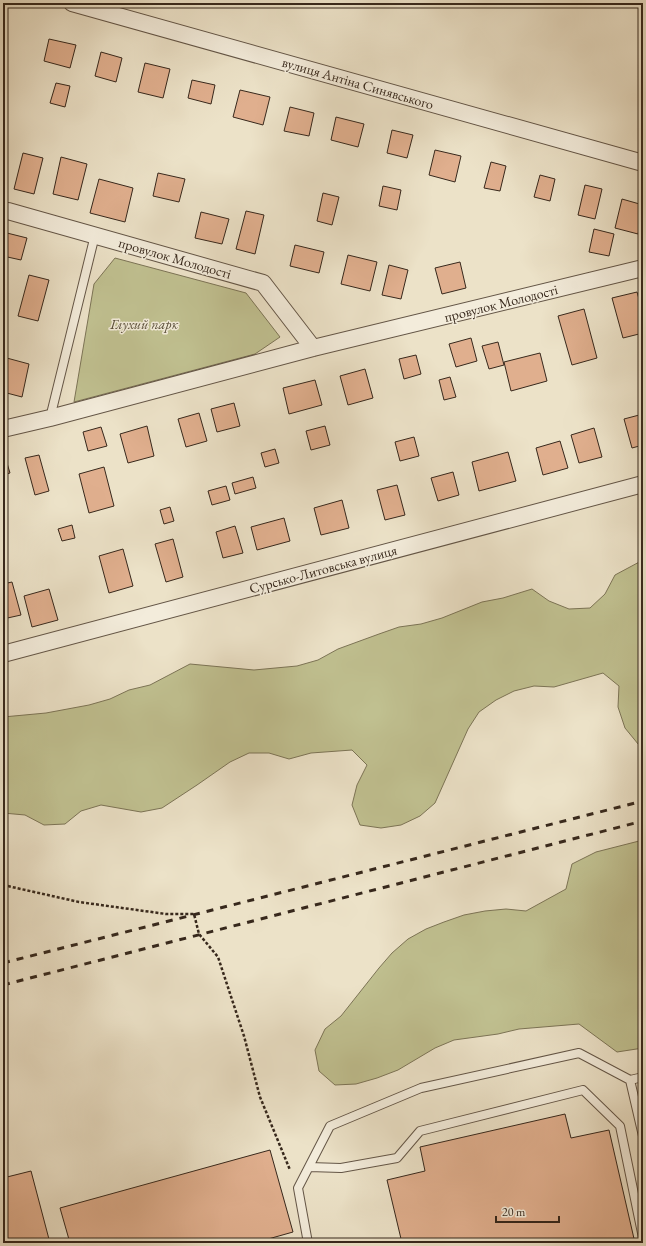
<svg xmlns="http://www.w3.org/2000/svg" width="646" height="1246" font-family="'EB Garamond',serif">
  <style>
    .green { fill: #c0c090; stroke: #7c7456 }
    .building { fill: #e0af8e; stroke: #37281c }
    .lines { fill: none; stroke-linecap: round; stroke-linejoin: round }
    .lane-casing { stroke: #645647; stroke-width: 10 }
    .street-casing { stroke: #645647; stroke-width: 18 }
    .path { stroke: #37281c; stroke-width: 2.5; stroke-dasharray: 3 2; stroke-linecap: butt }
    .lane { stroke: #f3ecdb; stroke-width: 8 }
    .street { stroke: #f3ecdb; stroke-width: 16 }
    .rail { stroke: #37281c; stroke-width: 3; stroke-dasharray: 7 7; stroke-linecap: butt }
    .labels { text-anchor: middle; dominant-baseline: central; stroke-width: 3; stroke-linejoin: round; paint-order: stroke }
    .street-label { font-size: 14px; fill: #37281c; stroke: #f3ecdb }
    .park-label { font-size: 14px; font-style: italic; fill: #594e39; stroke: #f3ecdb }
  </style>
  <rect width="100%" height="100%" fill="#ece2c8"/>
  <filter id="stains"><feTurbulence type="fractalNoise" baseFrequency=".005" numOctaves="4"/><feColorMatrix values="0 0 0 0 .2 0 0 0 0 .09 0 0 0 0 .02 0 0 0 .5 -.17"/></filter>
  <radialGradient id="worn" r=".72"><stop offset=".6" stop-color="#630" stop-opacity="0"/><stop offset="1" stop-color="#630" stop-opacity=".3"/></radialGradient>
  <!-- green -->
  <path class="green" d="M115,258L246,293L280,337L255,354L74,402L94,284Z
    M643,560V750L625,728L618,707L619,686L603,673L554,687L534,686L514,691L496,700L479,712L468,729L435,803L420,816L401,825L381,828L360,825L352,805L357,785L367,765L352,750L311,753L289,759L269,753H249L230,762L197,785L162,808L141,812L101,805L81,811L65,824L44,825L25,815L3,813V717L46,713L89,705L110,699L129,690L150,685L190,664L254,670L297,666L318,660L338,649L379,634L399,627L421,624L442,618L482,602L503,598L532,589L549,601L569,609L590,608L605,594L615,575Z
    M643,840V1048L617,1052L579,1024L519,1029L498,1034L454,1040L435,1048L398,1070L377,1078L356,1084L335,1085L319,1071L315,1050L325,1029L341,1016L379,968L392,953L408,939L426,929L444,922L464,915L485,911L506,909L526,911L566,889L572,864L596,852Z"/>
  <!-- building -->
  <path class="building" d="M49,39L76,45L70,68L44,61Z
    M101,52L122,58L116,82L95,76Z
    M145,63L170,69L163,98L138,92Z
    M192,80L215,85L211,104L188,98Z
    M56,83L70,86L65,107L50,103Z
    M240,90L270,97L263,125L233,117Z
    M290,107L314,113L309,136L284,131Z
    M336,117L364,124L358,147L331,140Z
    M392,130L413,135L407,158L387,153Z
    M435,150L461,156L455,182L429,175Z
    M23,153L43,158L34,194L14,189Z
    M61,157L87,164L78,200L53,194Z
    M491,162L506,166L500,191L484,188Z
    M158,173L185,179L179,202L153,196Z
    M540,175L555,179L550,201L534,197Z
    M99,179L133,188L125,222L90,213Z
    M585,185L602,189L595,219L578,215Z
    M383,186L401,190L397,210L379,206Z
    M323,193L339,197L332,225L317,221Z
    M622,199L643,205V213L638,234L615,228Z
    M246,211L264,215L255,254L236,249Z
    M201,212L229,219L222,244L195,238Z
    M594,229L614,234L609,256L589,252Z
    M3,232L27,238L21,260L3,256Z
    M295,245L324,252L319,273L290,266Z
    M348,255L377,262L370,291L341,284Z
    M460,262L466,288L442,294L435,268Z
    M389,265L408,270L401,299L382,295Z
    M29,275L49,280L38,321L18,316Z
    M637,292L643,313V333L623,338L612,298Z
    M584,309L597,358L572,365L558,316Z
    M471,338L477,361L456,367L449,344Z
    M498,342L504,365L489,369L482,346Z
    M540,353L547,381L511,391L504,362Z
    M416,355L421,374L404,379L399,359Z
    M3,357L29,364L22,397L3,392Z
    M365,369L373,398L348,405L340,376Z
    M450,377L456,397L444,400L439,380Z
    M315,380L322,405L289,414L283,388Z
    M234,403L240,426L217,432L211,409Z
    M199,413L207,441L186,447L178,419Z
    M643,414V445L632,448L624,419Z
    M147,426L154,456L128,463L120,434Z
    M325,426L330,445L311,450L306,431Z
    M101,427L107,446L88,451L83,432Z
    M594,428L602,457L579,463L571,435Z
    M414,437L419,456L400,461L395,442Z
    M560,441L568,468L543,475L536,448Z
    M275,449L279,463L265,467L261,453Z
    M3,450L10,473L3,475Z
    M508,452L516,481L479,491L472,462Z
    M39,455L49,491L35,495L25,458Z
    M104,467L114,506L89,513L79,474Z
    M453,472L459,495L438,501L431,478Z
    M253,477L256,488L235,494L232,483Z
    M397,485L405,515L385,520L377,490Z
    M226,486L230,500L212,505L208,491Z
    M342,500L349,528L321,535L314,508Z
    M170,507L174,521L164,524L160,510Z
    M284,518L290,541L257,550L251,527Z
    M72,525L75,538L62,541L58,529Z
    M235,526L243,553L223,558L216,532Z
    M173,539L183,577L166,582L155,544Z
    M123,549L133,586L109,593L99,556Z
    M12,582L21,615L3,619V584Z
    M49,589L58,620L32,627L24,596Z
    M565,1114L571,1138L609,1130L635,1243H402L387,1180L425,1171L420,1147Z
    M270,1150L293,1232L254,1243H70L60,1208Z
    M31,1171L50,1243H3V1178Z"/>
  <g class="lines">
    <defs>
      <path id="lane" d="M50,418L95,235
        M630,1080L643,1136
        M309,1167L341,1168L397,1158L420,1131L583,1090L620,1126L643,1238
        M308,1243L298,1188L330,1126L421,1088L579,1053L630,1080L643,1077"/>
      <path id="street" d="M72,3L643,163
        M8,211L263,283L313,348
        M3,429L50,418L313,348L643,268
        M3,654L643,484"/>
    </defs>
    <!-- lane casing -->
    <use href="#lane" class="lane-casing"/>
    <!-- street casing -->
    <use href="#street" class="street-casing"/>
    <!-- path -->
    <path class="path" d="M3,885L79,902L166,914H194L199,934L218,957L244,1036L260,1097L290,1170"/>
    <!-- lane -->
    <use href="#lane" class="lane"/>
    <!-- street -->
    <use href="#street" class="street"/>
    <!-- rail -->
    <path class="rail" d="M3,963L643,801
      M3,985L643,821"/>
  </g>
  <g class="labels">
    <!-- street labels -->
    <g class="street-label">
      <text transform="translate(358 83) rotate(16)">вулиця Антіна Синявського</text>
      <text transform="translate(175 258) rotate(16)">провулок Молодості</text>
      <text transform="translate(501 303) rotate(-14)">провулок Молодості</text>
      <text transform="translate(323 569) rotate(-15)">Сурсько-Литовська вулиця</text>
    </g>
    <!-- park labels -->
    <g class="park-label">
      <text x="144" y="324">Глухий парк</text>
    </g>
  </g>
  <!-- margin -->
  <rect width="646" height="1246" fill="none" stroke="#ece2c8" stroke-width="16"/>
  <rect x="4" y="4" width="638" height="1238" fill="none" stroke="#37281c" stroke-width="2"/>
  <rect x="8" y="8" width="630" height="1230" fill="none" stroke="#37281c"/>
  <!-- scale -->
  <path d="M496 1216v6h63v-6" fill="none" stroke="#37281c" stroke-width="2"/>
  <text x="502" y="1216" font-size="12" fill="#37281c" stroke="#f3ecdb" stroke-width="3" paint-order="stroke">20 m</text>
  <rect width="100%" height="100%" filter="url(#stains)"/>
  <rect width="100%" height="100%" fill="url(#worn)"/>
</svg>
